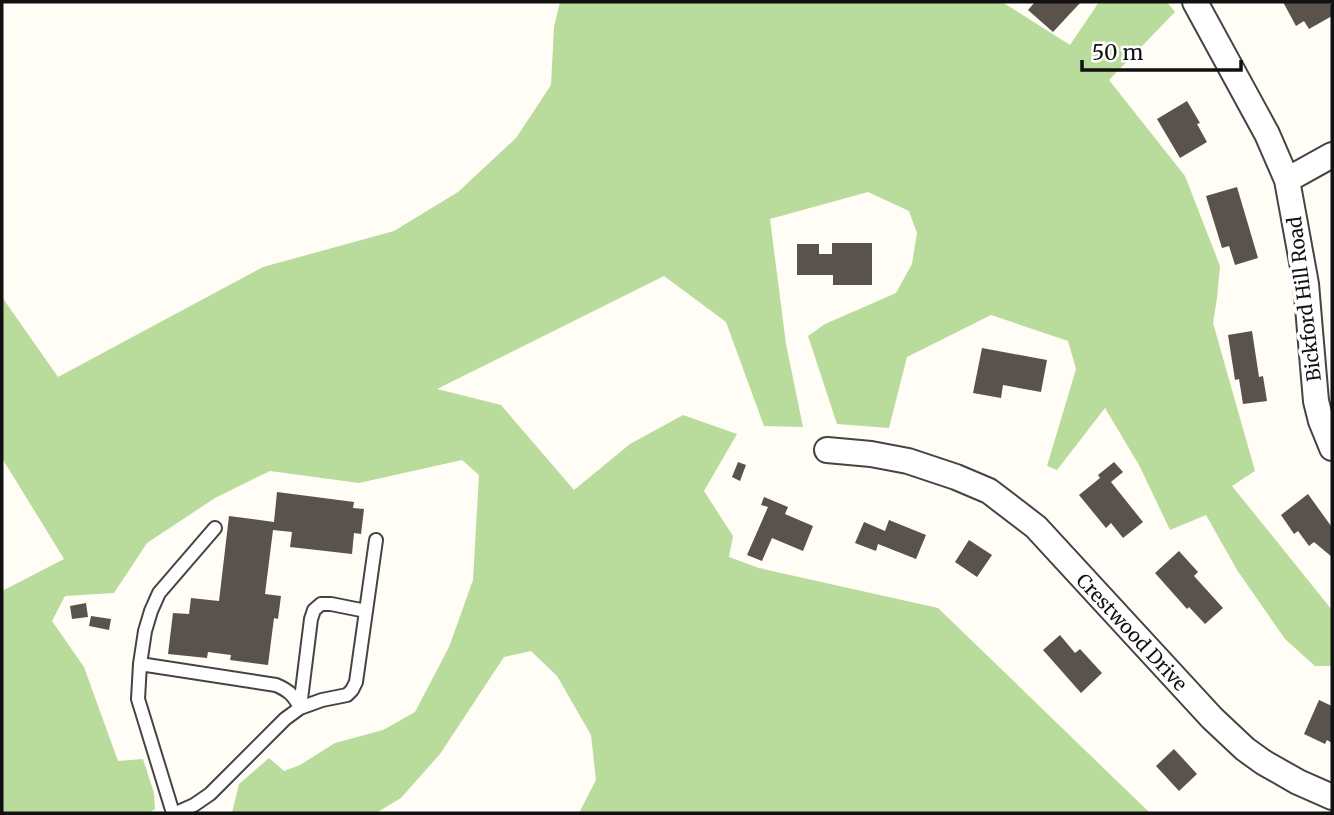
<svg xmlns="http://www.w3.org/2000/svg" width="1334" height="815" font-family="Merriweather,serif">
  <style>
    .forest { fill: #b9dc9c }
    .building { fill: #5a524d }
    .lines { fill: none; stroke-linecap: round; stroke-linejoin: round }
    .lane-casing { stroke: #444; stroke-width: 16 }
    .street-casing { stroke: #444; stroke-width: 28 }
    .lane { stroke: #fff; stroke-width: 12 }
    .street { stroke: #fff; stroke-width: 24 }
    .labels { text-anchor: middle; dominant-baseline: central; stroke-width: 7; stroke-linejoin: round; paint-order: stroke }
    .street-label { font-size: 19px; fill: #111; stroke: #fff }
  </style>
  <rect width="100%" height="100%" fill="#fffdf5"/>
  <!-- forest -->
  <path class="forest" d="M560,2H1002L1070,45L1099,2H1167L1175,12L1109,80L1185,176L1220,266L1217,298L1213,323L1255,471L1232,486L1332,610V666H1315L1285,639L1237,570L1206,515L1170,530L1139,465L1105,408L1057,470L1047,466L1076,369L1068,341L991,315L907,357L889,428L837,424L808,336L825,324L896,293L912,264L917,233L909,211L868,192L770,219L786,344L803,427L764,426L726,322L664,276L437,389L501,405L574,490L630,444L683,415L737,434L704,491L733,536L729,557L759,568L938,608L1150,813H579L596,780L591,735L557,676L531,651L504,657L440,754L401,798L376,813H232L239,784L269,758L284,771L300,765L335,743L383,730L415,712L449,647L473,580L479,475L462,460L359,483L270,471L215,498L147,543L114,593L65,596L52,621L84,667L118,761L143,759L154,793L155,809L149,813H2V591L64,559L2,458V297L58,377L263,267L394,231L458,192L516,138L551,85L554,27Z"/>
  <!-- building -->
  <path class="building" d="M1035,2H1079L1080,3L1053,32L1028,10Z
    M1283,2H1329L1332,7V16L1309,29L1304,21L1296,26Z
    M1187,101L1200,123L1197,124L1207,142L1180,158L1157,119Z
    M1237,187L1258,258L1235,265L1229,246L1222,248L1206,196Z
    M832,243H872V285H833V275H797V244H819V254H832Z
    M1252,331L1259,377L1263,376L1267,401L1243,404L1239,379L1235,380L1228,335Z
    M982,348L1047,360L1041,392L1003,385L1001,398L973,393Z
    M738,462L746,465L740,481L732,477Z
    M1114,462L1123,472L1111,482L1143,522L1123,538L1111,523L1106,528L1079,495L1100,478L1098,475Z
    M277,492L354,502L353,508L364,509L361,534L354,533L352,554L290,547L292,532L273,530L265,594L281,596L278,619L274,618L268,665L230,660L231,655L208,652L207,658L168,654L173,613L189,614L191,598L219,601L229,516L274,522Z
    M1308,494L1331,526L1332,524V557L1314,542L1309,546L1298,531L1294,534L1281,515Z
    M764,497L788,507L785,514L813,526L803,551L772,538L762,561L747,555L768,507L761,505Z
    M889,520L926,535L916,559L878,544L876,551L855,543L864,522L885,531Z
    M969,540L992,555L977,577L955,562Z
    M1179,551L1198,572L1194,576L1223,608L1205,624L1189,607L1187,609L1155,573Z
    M86,603L88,617L72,619L70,606Z
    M91,616L111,619L109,630L89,626Z
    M1060,635L1075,653L1080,649L1102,673L1081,693L1043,650Z
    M1319,700L1332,706V743L1327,740L1325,744L1304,734Z
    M1174,749L1197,774L1179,791L1156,766Z"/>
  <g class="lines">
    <defs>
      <path id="lane" d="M140,664L145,631L151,611L159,593L215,528
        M300,707L311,619L314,610L321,604H331L366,611
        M173,813L138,699L140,664L276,685C288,690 294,695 300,708
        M176,813L194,805L210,794L285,719L300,708L322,700L347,695L352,690L356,682L376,540"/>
      <path id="street" d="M1195,2L1267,134L1287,180L1306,284L1316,401L1321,421L1332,448
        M1287,180L1332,155
        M827,450L871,454L908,461L956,477L989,491L1036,527L1212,718L1245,749L1263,762L1298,782L1332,797"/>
    </defs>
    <!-- lane casing -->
    <use href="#lane" class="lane-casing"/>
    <!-- street casing -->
    <use href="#street" class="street-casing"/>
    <!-- lane -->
    <use href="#lane" class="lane"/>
    <!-- street -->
    <use href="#street" class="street"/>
  </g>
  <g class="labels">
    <!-- street labels -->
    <g class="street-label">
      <text transform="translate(1304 299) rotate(-97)">Bickford Hill Road</text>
      <text transform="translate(1132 632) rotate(47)">Crestwood Drive</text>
    </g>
  </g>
  <!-- border -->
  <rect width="1334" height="815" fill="none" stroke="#111111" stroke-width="7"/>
  <!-- scale -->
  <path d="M1082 60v10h159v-10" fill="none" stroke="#111111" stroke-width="3.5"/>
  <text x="1092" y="60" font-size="21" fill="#111111" stroke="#ffffff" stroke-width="5" paint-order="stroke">50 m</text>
</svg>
